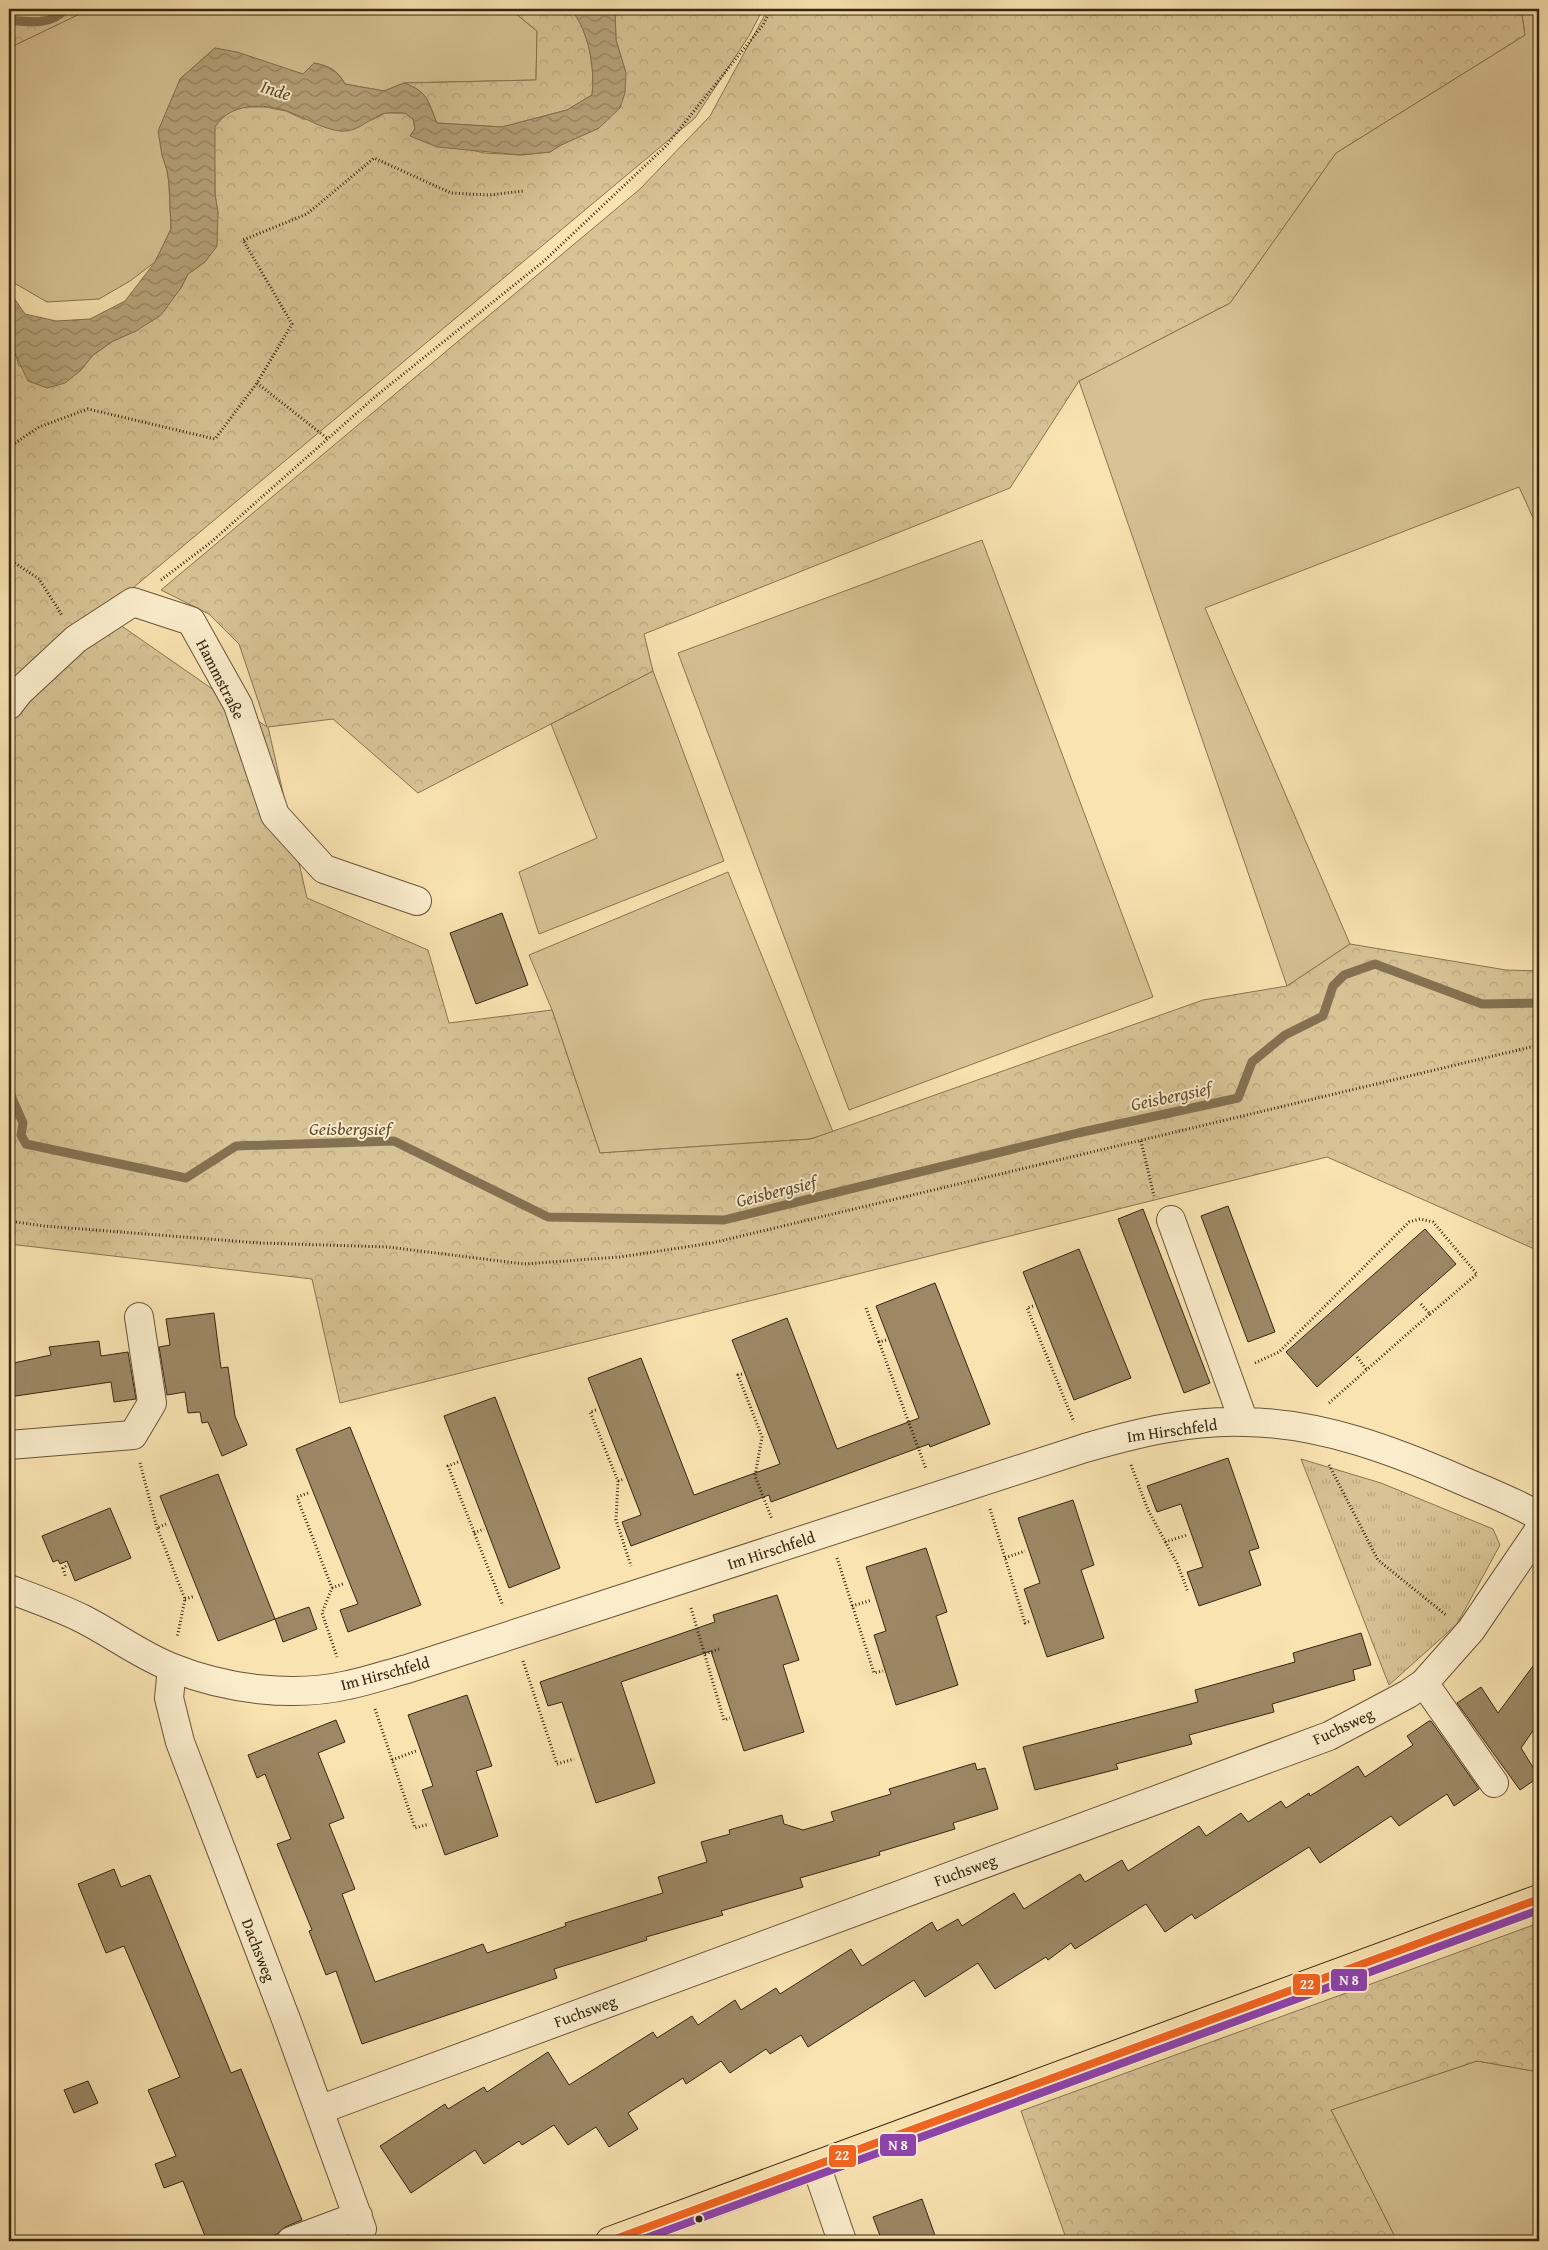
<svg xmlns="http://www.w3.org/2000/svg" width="1548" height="2250" font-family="'Gentium Book Plus',serif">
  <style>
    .grass { fill: #d8c396; stroke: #887454 }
    .forest { fill: url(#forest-crowns); stroke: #887454 }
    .park { fill: url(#park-tufts); stroke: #887454 }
    .water { fill: url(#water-waves); stroke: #847151 }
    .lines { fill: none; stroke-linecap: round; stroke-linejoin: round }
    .stream { stroke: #847151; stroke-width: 9 }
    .building { fill: #9c8865; stroke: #372612 }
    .minor-casing { stroke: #68553a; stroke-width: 30 }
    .major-casing { stroke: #372612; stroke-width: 30 }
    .path { stroke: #372612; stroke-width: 3; stroke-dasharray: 1 2.5; stroke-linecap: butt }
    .minor { stroke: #fbedcc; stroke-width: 28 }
    .major { stroke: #f9e3b1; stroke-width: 28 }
    .bus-1-casing { stroke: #fbedcc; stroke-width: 11 }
    .bus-2-casing { stroke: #fbedcc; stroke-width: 11 }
    .bus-1 { stroke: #f26522; stroke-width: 8 }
    .bus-2 { stroke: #8e44ad; stroke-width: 8 }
    .bus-dot { fill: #372612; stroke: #fbedcc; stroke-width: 2 }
    .labels { text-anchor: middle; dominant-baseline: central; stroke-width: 4; stroke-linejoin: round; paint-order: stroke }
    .street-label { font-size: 16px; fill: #372612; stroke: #fbedcc }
    .water-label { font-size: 18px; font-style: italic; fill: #5d4c32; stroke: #fbedcc }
    .line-badge { stroke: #fbedcc; stroke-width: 2 }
    .badge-label { font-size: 14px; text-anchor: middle; font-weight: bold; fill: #fff }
  </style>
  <defs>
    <pattern id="forest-crowns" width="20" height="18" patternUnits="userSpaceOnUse" patternTransform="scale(1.25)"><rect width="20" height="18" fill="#d8c396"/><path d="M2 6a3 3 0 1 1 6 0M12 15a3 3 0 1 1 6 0" fill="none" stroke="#baa780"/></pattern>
    <pattern id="park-tufts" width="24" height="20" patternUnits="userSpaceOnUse" patternTransform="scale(1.25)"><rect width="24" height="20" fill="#d8c396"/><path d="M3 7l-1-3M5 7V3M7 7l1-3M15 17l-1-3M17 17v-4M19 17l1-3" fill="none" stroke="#baa780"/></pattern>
    <pattern id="water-waves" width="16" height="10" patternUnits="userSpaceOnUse" patternTransform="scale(1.25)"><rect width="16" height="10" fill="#b7a37b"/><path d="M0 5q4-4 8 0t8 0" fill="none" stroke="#968563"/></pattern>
  </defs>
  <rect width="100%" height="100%" fill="#f9e3b1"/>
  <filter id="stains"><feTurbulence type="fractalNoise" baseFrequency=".004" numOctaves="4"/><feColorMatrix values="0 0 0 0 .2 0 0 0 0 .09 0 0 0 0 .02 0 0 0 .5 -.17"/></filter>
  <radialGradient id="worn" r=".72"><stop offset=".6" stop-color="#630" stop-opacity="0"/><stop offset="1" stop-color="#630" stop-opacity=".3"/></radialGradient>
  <!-- grass -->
  <path class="grass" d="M90,9H510L537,31L536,80L404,83L384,91L345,84C338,70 329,66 314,63L303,74L215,48L180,79L162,155L167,170L169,184L171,229L155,262L130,281L99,299L47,302L9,280V48Z
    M1521,9H1539V531L1519,487L1205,608L1350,944L1287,986L1079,381L1230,303L1336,153L1525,35Z
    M982,540L1153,997L849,1110L678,653Z
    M653,671L724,861L539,934L519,872L597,838L551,724Z
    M728,872L833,1132L810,1139L600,1153L552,1010L529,955Z
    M1477,2061L1539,2072V2241H1397L1331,2110Z"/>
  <!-- forest -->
  <path class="forest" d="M9,9H90L9,48Z
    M510,9H571C589,32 595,66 592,95L567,110L502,127L437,123C428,101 428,92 404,83L536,80L537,31Z
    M615,9H763L749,36L695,118L103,613L267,727L239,644L209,614L161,590L640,189L710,116L768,9H1521L1525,35L1336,153L1230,303L1079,381L1010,488L644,634L653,671L418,793L333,719L268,727L307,898L428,950L449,1023L552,1010L600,1153L811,1139L1203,1000L1287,986L1350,944L1506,970L1539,971V1251L1327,1157L340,1403L312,1279L9,1244V341L15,352L19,366L80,371L93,355L113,341L136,331L181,288L188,274L205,262L218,213L215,194L214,127L220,118L238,107H265L286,111L303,119L372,120L385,113H405L413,119L415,129L410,136L484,153L521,155L550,152L561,145L599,128L626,73L616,40Z
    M1539,1923V2072L1477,2061L1331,2110L1397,2241H1067L1021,2111Z"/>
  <!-- park -->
  <path class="park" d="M1301,1459L1381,1483L1493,1529L1500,1545L1457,1624L1389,1685Z"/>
  <!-- water -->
  <path class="water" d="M571,9H615L616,40L626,73L625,93L620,108L599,128L561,145L550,152L521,155L437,147L410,136L415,129L413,119L405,113C399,113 392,112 386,113C369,117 359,133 340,131C322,129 304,117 287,111C262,103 230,103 215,127V194L218,213L217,246L205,262L188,274L181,288L161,315L136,331L113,341L93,355L80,371L65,383L47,388L28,381L9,341V291L25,314L56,321L90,319L125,301L155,262L171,229L169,184L167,170L162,155L158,131L180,79L215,48L237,52L303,74L314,63C329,66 337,70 345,84L384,91L404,83C429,92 427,101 437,123L502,127L567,110L592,95C595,67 589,32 571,9Z"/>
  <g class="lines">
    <!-- stream -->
    <path class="stream" d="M9,20C27,22 53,26 65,9
      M9,1091L23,1123L21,1135L26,1144L186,1178L236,1146L394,1141L548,1217L724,1220L1078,1133L1238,1098L1252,1062L1285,1035L1323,1016L1333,986L1344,975L1375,964L1482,1004L1539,1003"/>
  </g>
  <!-- building -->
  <path class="building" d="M502,913L528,985L476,1004L450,933Z
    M1228,1206L1275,1332L1248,1342L1201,1216Z
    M1143,1209L1210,1383L1184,1393L1118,1219Z
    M1425,1229L1456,1264L1317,1387L1286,1352Z
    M1079,1249L1131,1378L1074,1400L1023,1272Z
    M935,1283L990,1424L930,1447L929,1444L771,1502L769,1495L631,1546L622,1522L641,1515L588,1378L641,1358L694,1495L780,1464L732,1340L787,1318L837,1449L919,1418L876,1306Z
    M214,1313L221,1368L228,1367L235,1416L247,1445L222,1456L208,1422L202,1423L200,1412L188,1413L185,1392L167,1395L159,1347L170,1345L166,1319Z
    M99,1341L101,1356L128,1352L136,1399L114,1402L111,1382L9,1397V1364L51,1355L49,1347Z
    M495,1397L560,1568L509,1588L444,1416Z
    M350,1427L421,1605L348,1632L340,1610L358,1604L296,1449Z
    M1228,1458L1259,1548L1249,1551L1261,1585L1199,1606L1187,1572L1203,1567L1181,1504L1157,1512L1147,1486Z
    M218,1474L275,1619L218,1641L160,1496Z
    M1073,1500L1094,1565L1081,1570L1104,1638L1047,1657L1024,1589L1040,1583L1018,1518Z
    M110,1508L131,1558L75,1581L67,1561L60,1564L58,1560L53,1562L42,1536Z
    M926,1548L947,1612L936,1616L958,1685L896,1705L874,1635L886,1631L866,1567Z
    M777,1595L799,1660L783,1665L804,1732L744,1751L711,1651L621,1682L655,1783L596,1803L562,1702L548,1706L540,1682L715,1622L713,1615Z
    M309,1607L317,1629L283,1642L275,1619Z
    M1361,1633L1371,1665L1353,1670L1355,1680L1272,1704L1274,1712L1189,1735L1192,1744L1116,1764L1118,1769L1035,1790L1023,1747L1198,1702L1195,1690L1295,1662L1293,1653Z
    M1539,1658V1722L1521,1748L1539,1777L1520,1790L1457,1703L1481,1687L1498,1713Z
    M467,1695L492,1766L476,1771L498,1836L445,1855L422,1790L433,1786L408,1715Z
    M336,1720L345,1742L318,1753L344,1818L329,1824L355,1889L342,1894L375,1982L483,1944L487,1953L566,1926L565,1923L663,1893L658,1877L707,1862L701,1842L730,1834L729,1830L782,1815L784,1824L803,1830L834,1821L831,1812L891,1794L889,1789L975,1763L977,1770L985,1768L998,1809L953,1823L955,1829L879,1852L880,1855L800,1878L803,1887L721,1911L723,1915L646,1937L647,1940L554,1969L557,1978L362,2044L336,1971L326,1975L309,1931L312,1930L277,1844L291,1839L265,1774L257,1778L248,1755Z
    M1429,1721H1431L1479,1789L1454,1806L1447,1794L1399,1826L1391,1816L1320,1863L1309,1847L1195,1919L1192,1914L1165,1932L1146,1904L1075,1949L1071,1943L1048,1960L1046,1957L995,1989L978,1963L925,1997L914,1980L808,2047L801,2035L770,2054L766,2049L730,2073L721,2061L686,2084L683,2078L628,2113L638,2129L609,2147L596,2127L568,2145L554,2125L522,2145L519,2141L484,2164L475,2150L411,2193L380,2146L445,2104L448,2109L484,2087L487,2092L548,2052L569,2085L653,2032L657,2038L692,2016L698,2025L735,2000L741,2010L776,1988L780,1994L851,1949L862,1966L932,1922L937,1931L958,1919L962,1926L1014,1893L1024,1909L1080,1874L1085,1882L1122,1860L1128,1871L1199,1826L1206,1836L1241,1813L1248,1822L1281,1801L1286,1808L1309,1793L1310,1796L1358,1766L1365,1777L1413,1745L1407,1736Z
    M114,1869L121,1887L150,1875L231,2073L241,2069L302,2220L285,2227L277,2234L259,2241H207L183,2181L164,2188L155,2164L176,2156L148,2090L180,2077L124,1946L106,1953L78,1884Z
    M88,2081L98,2103L74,2113L64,2090Z
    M922,2199L937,2241H882L873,2217Z"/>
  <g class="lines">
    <defs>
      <path id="minor" d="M9,705L19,692L76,639L133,602L191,621L238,705L275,815L324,869L417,901
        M1171,1220L1244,1422
        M9,1445L133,1435L152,1403L139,1317
        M9,1589C33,1598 59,1607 83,1619C113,1634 141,1656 173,1668C226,1689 292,1698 348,1685C368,1681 388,1674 407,1669L1085,1448C1137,1433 1190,1420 1245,1422C1321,1423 1395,1451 1463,1481C1489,1492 1515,1502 1539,1516
        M172,1668L169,1698L180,1742L287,2022L362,2229
        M1424,1683L1494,1783
        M319,2110L1329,1736L1408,1694L1424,1683L1471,1630L1539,1530
        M816,2165L842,2241
        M291,2241L358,2216"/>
      <path id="major" d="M610,2241L1539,1899"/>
    </defs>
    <!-- minor casing -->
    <use href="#minor" class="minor-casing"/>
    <!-- major casing -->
    <use href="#major" class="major-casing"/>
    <!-- path -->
    <path class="path" d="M257,383L328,439
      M9,447L39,427L88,409L215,439L257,383L292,324L243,240L307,214L374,158L451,193L489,195L524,191
      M9,559L39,579L62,615
      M161,580L210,543L376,396L544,261L666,146L763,25L771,9
      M1141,1141L1154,1196
      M9,1221L44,1226L260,1243L388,1247L524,1264L620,1257L712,1243L1539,1045
      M1033,1306L1027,1308L1074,1422
      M866,1308L879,1342
      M886,1340L879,1342L926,1469
      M1357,1357L1367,1370
      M1255,1363L1279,1352L1409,1222L1420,1219L1433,1222L1477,1274L1430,1314
      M742,1374L738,1375L762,1437L755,1476L772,1519
      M1329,1403L1430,1314L1420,1303
      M596,1410L590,1412L618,1481L616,1520L631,1566
      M458,1462L448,1466L503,1606
      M140,1463L157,1528
      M1131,1465L1148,1510L1177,1563L1188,1592
      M1329,1465L1378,1560L1446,1615
      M618,1481L624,1479
      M308,1493L297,1497L332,1588L322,1613L337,1657
      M990,1509L1025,1623L1030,1621
      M166,1524L157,1528L185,1599L177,1638
      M474,1533L484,1529
      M1165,1542L1187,1535
      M837,1558L874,1673L883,1671
      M1005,1558L1025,1551
      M66,1566L63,1568L66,1578
      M332,1588L345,1583
      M185,1599L195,1596
      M852,1606L872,1600
      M691,1608L724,1720L730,1718
      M705,1654L719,1649
      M523,1661L557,1764L574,1759
      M375,1709L415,1828L429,1824
      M392,1760L416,1751"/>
    <!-- minor -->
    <use href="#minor" class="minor"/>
    <!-- major -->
    <use href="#major" class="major"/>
    <defs>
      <path id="bus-1" d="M610,2241L1539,1899"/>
      <path id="bus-2" d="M638,2241L1539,1910"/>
    </defs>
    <!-- bus-1 casing -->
    <use href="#bus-1" class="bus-1-casing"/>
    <!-- bus-2 casing -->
    <use href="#bus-2" class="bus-2-casing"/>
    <!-- bus-1 -->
    <use href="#bus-1" class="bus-1"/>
    <!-- bus-2 -->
    <use href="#bus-2" class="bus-2"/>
  </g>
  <!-- markers -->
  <circle class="bus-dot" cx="699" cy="2219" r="4.5"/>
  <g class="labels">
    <!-- street labels -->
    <g class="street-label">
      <text transform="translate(221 679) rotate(63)">Hammstraße</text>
      <text transform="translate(1172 1430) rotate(-8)">Im Hirschfeld</text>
      <text transform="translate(771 1550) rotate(-18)">Im Hirschfeld</text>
      <text transform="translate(385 1673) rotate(-15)">Im Hirschfeld</text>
      <text transform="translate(1343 1726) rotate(-25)">Fuchsweg</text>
      <text transform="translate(965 1870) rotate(-20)">Fuchsweg</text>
      <text transform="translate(259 1950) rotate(69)">Dachsweg</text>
      <text transform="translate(585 2011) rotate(-20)">Fuchsweg</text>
    </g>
    <!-- water labels -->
    <g class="water-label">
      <text transform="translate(276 90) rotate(18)">Inde</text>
      <text transform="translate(1171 1096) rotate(-12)">Geisbergsief</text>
      <text x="350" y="1128">Geisbergsief</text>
      <text transform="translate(776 1191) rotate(-14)">Geisbergsief</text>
    </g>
  </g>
  <g class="line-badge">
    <rect x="1330" y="1968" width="38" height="24" rx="5" fill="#8e44ad"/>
    <rect x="1292" y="1973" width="29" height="23" rx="5" fill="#f26522"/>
    <rect x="879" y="2133" width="38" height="24" rx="5" fill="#8e44ad"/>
    <rect x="828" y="2144" width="29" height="24" rx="5" fill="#f26522"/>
  </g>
  <g class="badge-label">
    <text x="1349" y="1985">N 8</text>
    <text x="1307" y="1989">22</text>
    <text x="898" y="2150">N 8</text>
    <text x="842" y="2160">22</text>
  </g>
  <!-- margin -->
  <rect width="1548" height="2250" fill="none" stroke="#f9e3b1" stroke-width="30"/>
  <rect x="10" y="10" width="1528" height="2230" fill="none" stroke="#372612" stroke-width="2.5"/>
  <rect x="15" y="15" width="1518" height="2220" fill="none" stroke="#372612"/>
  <rect width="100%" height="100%" filter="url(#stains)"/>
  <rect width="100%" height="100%" fill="url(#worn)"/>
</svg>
